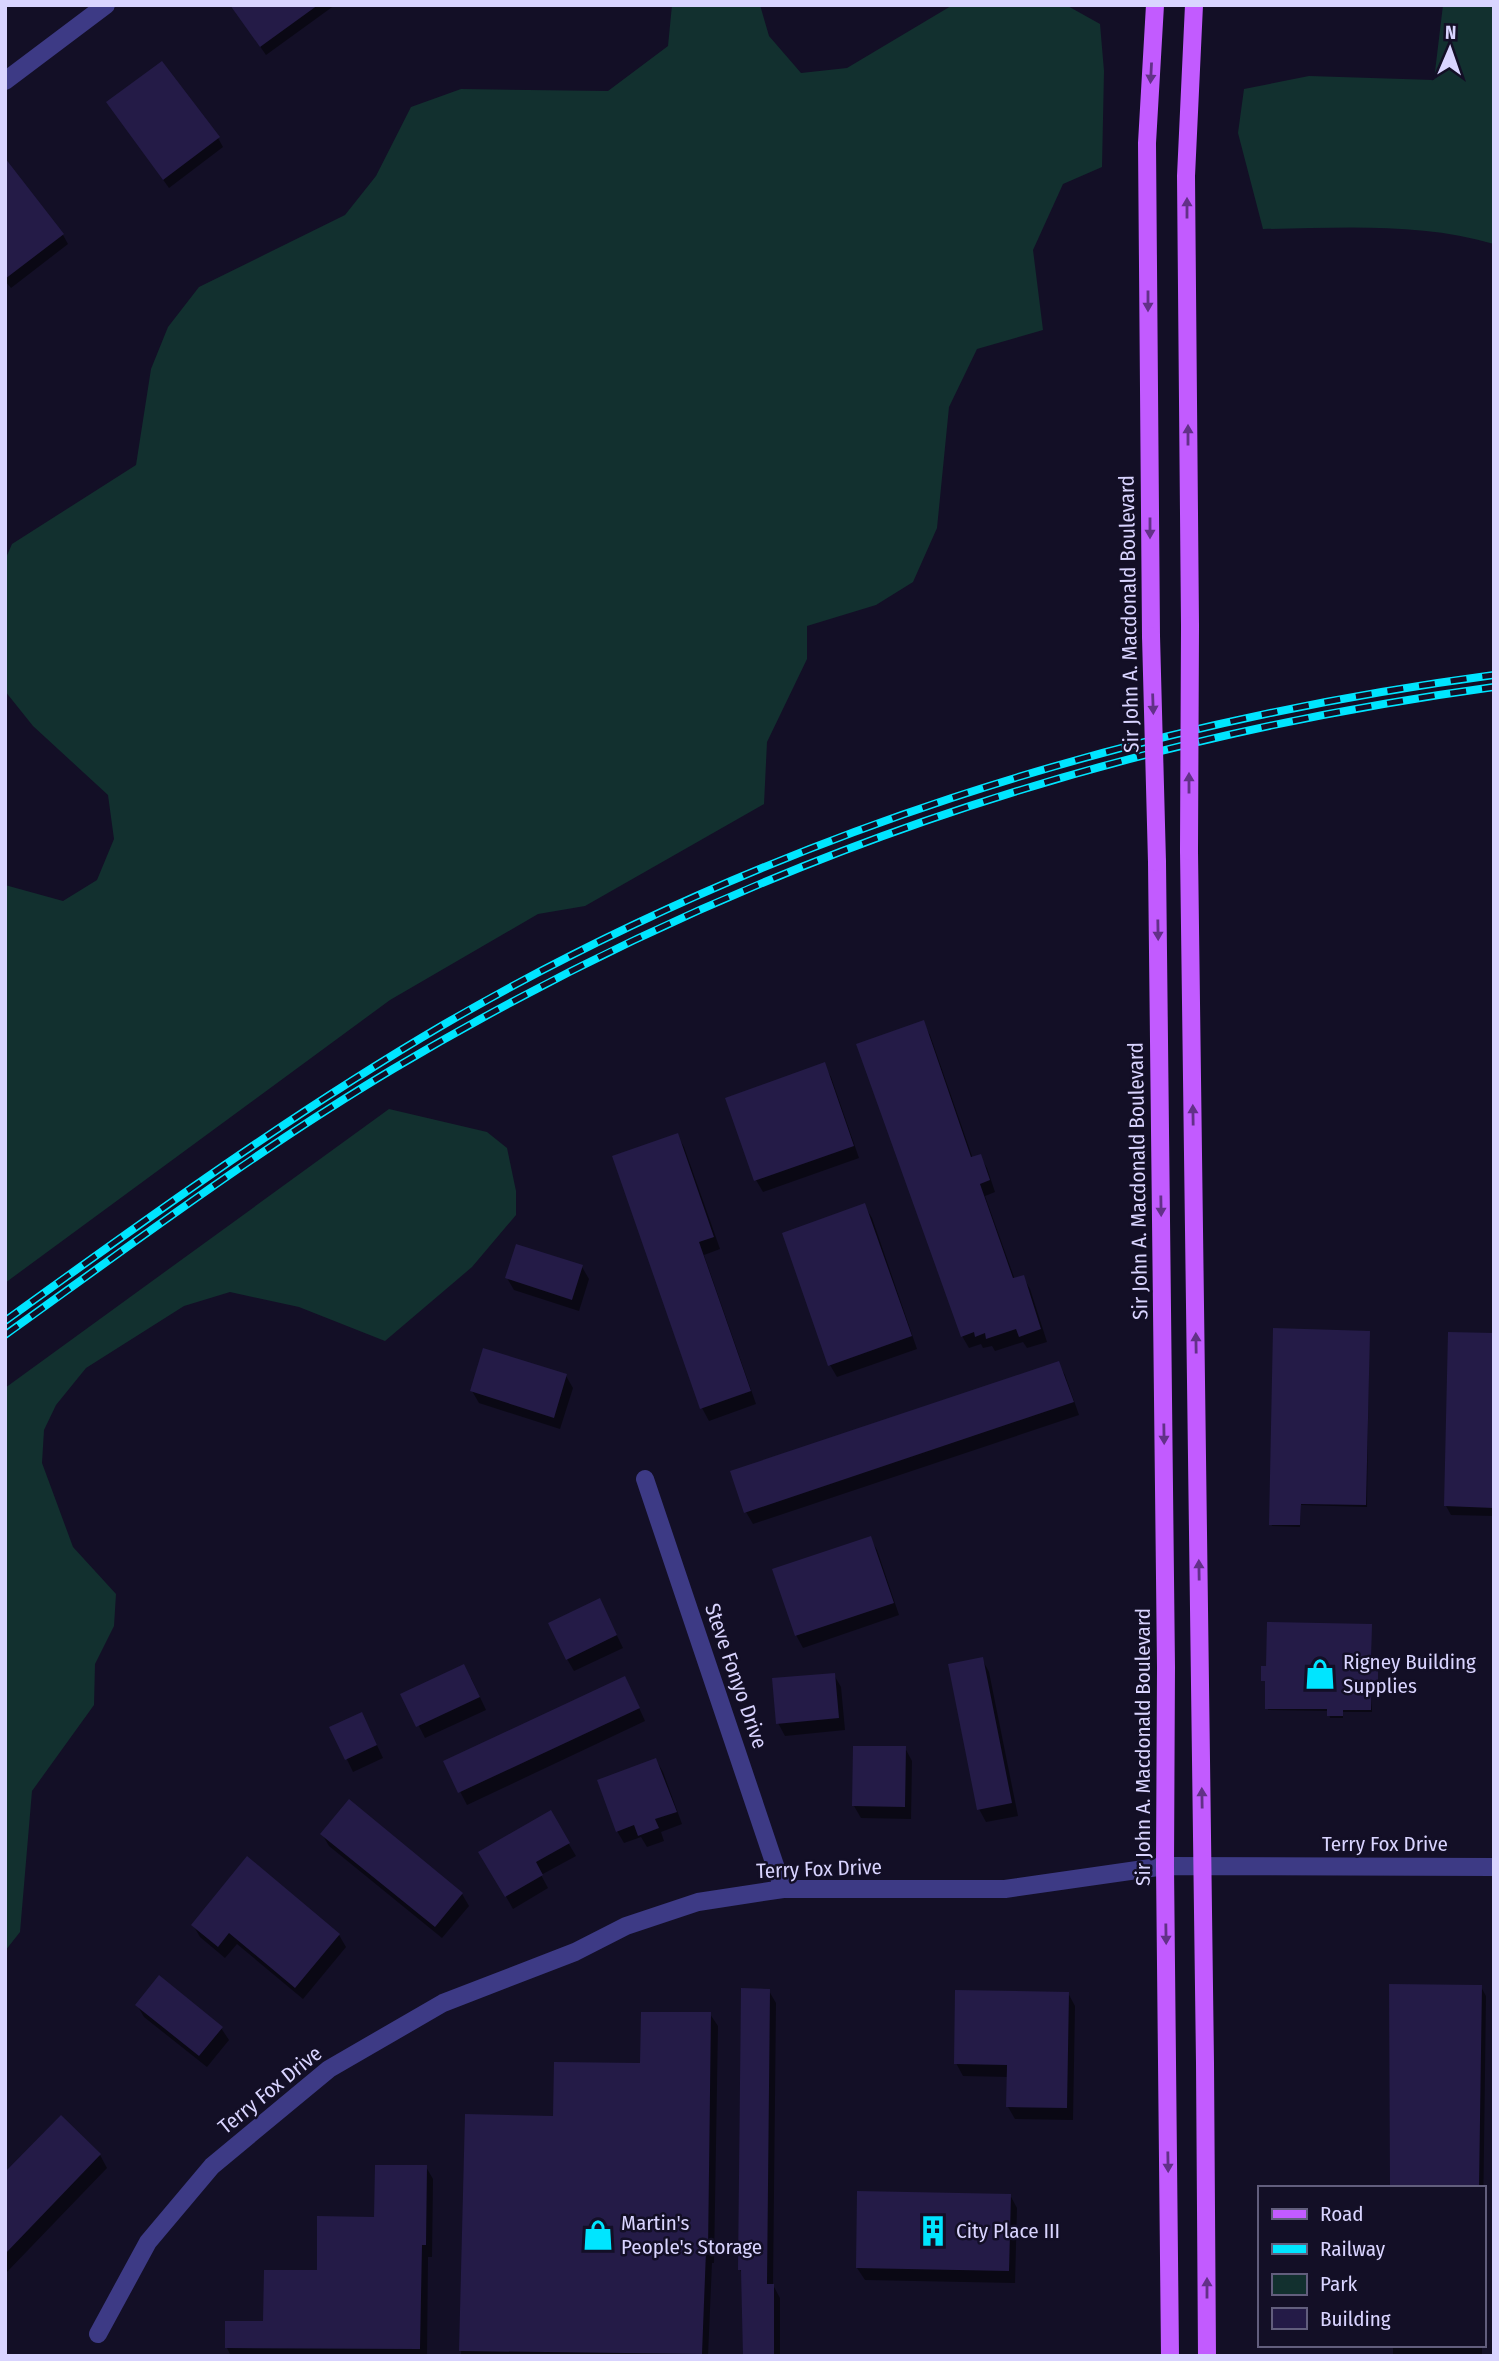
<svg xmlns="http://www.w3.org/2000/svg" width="1499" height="2361" font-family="'Fira Sans Condensed',sans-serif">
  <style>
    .green { fill: #12302f }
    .shadow { fill: #0007 }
    .building { fill: #241b47 }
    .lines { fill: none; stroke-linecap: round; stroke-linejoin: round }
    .street { stroke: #3d3a85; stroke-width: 18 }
    .primary { stroke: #c25bff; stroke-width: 18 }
    .rail-casing { stroke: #00e5ff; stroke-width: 8 }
    .rail { stroke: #130f26; stroke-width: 5; stroke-dasharray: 16; stroke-linecap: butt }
    .primary-bridge { stroke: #c25bff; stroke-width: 18 }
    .oneway { fill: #623188 }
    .labels { text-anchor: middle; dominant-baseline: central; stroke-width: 5; stroke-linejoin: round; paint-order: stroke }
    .street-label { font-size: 21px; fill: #d9d4ff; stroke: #130f26 }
    .poi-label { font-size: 21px; fill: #d9d4ff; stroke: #130f26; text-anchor: start }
  </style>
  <rect width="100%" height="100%" fill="#130f26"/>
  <!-- green -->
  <path class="green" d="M672,5H760L769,36L801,73L847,68L951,6L1066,5L1100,24L1104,71L1102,167L1063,184L1033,250L1043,330L977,349L949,407L937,528L913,582L876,605L807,626V659L767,742L764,804L585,906L538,914L390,1000L5,1283V885L63,901L97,880L114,839L108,795L33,726L5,691V560L12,544L136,465L151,369L168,327L199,287L345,215L376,176L411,107L461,89L608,91L668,46Z
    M1443,5H1494V244C1420,222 1339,228 1263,229L1238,133L1244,89L1309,76L1434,80Z
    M389,1109L487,1132L507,1148L516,1191V1215L472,1267L385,1341L299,1307L230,1292L184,1306L86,1368L56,1405L44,1430L42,1463L73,1547L116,1594L114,1626L95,1664L94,1705L32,1791L20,1932L5,1951V1388Z"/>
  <!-- shadow -->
  <path class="shadow" d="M231,5H335L266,55Z
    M108,103L218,138L223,147L169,188Z
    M5,173L63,235L68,244L11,288L5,281Z
    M923,1023L930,1035L973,1159L980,1156L987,1168L995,1192L985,1196L1015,1280L1023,1277L1030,1289L1047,1342L1027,1348L1023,1342L995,1351L992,1346L983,1348L981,1344L969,1348L962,1336Z
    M824,1065L831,1077L859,1158L763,1192L756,1180Z
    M677,1135L684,1147L720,1249L704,1255L756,1404L709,1421L702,1408L614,1157Z
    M864,1205L872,1218L917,1349L837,1377L830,1365Z
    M582,1267L589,1279L579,1311L514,1290L507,1278Z
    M1369,1332L1367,1507L1301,1505L1300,1527L1272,1526L1271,1524Z
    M1494,1335V1516L1451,1515L1446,1506Z
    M1058,1363L1065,1375L1079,1415L753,1524L746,1512Z
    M566,1376L573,1388L560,1429L479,1403L472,1391Z
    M870,1538L877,1550L899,1615L803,1648L796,1635Z
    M606,1613L623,1648L574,1671L567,1659Z
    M1371,1626L1372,1670L1378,1672V1685H1372V1712H1343V1718H1330L1329,1711L1268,1710L1267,1682L1263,1680Z
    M982,1659L989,1672L1018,1816L986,1822L979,1809Z
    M834,1675L841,1687L845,1730L785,1736L778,1723Z
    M471,1678L486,1710L425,1738L403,1695Z
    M631,1690L645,1721L467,1805L445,1762Z
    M368,1726L383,1758L353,1772L332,1728Z
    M905,1748L912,1761L911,1819L861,1818L854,1806Z
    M656,1760L663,1772L682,1824L661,1832L664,1841L647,1847L641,1837L624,1843L617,1831Z
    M550,1812L576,1856L541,1875L548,1888L513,1909L481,1852Z
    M322,1834L462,1894L469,1906L442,1938L329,1846Z
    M193,1925L339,1935L346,1947L303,1999L237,1944L225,1958L200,1937Z
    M1481,1987L1486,1996L1483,2223V2188H1392Z
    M743,1990L769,1991L776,2003L773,2285L780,2298V2356H744L743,2276L740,2270Z
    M1068,1993L1075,2006L1073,2120L1015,2119L1008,2107L1009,2077L963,2076L956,2063Z
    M137,2005L221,2028L229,2040L207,2067L144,2017Z
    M710,2014L718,2026L714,2263H712L708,2356H461L466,2204L555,2117L642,2065Z
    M61,2117L100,2155L107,2168L5,2274V2175Z
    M426,2167L433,2179L432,2257H428L427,2356H231L227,2348L265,2323L376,2219Z
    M1010,2195L1017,2208L1015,2283L865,2280L857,2268Z
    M1393,2345H1482V2356H1393Z"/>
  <!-- building -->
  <path class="building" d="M230,5H318L260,47Z
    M162,61L220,137L163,180L106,102Z
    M5,158L64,234L5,279Z
    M924,1020L971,1157L981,1154L990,1180L980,1184L1013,1278L1024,1275L1041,1329L1019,1337L1016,1329L986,1339L985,1333L975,1337L974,1332L961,1337L856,1044Z
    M825,1062L854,1146L754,1181L725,1098Z
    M678,1133L714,1237L699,1242L751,1391L700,1409L612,1156Z
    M865,1203L912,1336L828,1366L782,1233Z
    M516,1244L583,1265L572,1300L505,1278Z
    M1273,1328L1370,1331L1366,1505L1301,1504L1300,1525H1269Z
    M1448,1332L1494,1333V1508L1444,1506Z
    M483,1348L567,1374L554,1418L470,1391Z
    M1059,1361L1074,1402L744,1513L730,1471Z
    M871,1536L894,1603L795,1636L772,1569Z
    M600,1598L617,1635L566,1660L548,1623Z
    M1267,1622L1372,1624L1371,1668H1378V1683H1372L1371,1710H1343V1716H1327V1709H1265V1681H1261V1666H1266Z
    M983,1657L1012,1803L977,1810L948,1664Z
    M464,1664L480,1697L416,1727L400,1694Z
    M835,1673L839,1718L776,1724L772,1678Z
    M625,1676L640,1708L458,1793L443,1761Z
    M362,1712L377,1745L345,1760L329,1727Z
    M853,1746H906L905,1807L852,1806Z
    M656,1758L677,1812L655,1819L659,1828L638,1836L634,1825L616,1832L597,1780Z
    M349,1799L463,1893L435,1927L320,1834Z
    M551,1810L570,1843L536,1862L543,1875L505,1897L478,1852Z
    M247,1856L340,1934L295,1988L229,1933L218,1947L191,1925Z
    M159,1975L223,2027L199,2056L135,2005Z
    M1389,1984L1482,1985L1479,2188H1390Z
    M741,1988L770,1989L767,2284H774V2356H743L741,2270H738Z
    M955,1990L1069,1992L1067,2108L1006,2107L1007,2065L954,2064Z
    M641,2012H711L708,2251H706L702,2354L459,2351L465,2114L553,2116L554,2062L640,2063Z
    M61,2115L101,2154L5,2254V2172Z
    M375,2165H427L426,2245H422L420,2349L225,2348V2321H263L264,2270H317V2216L374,2217Z
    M857,2191L1011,2194L1009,2271L856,2268Z"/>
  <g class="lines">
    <!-- street -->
    <path class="street" d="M5,81L106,5
      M645,1479L783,1889
      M98,2334L148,2242L212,2166L329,2069L443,2003L575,1952L626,1926L698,1902L783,1889H1005L1165,1866L1494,1867"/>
    <!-- primary -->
    <path class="primary" d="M1190,626L1186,176L1194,5
      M1151,636L1147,143L1155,5
      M1189,851L1205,2063L1207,2356
      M1157,862L1166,1667L1165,1866L1170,2356"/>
    <defs>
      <path id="rail" d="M5,1321C148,1218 291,1114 443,1025C765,838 1125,724 1494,675
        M5,1335C132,1244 259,1149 393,1069C738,864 1097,741 1494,687"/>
    </defs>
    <!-- rail casing -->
    <use href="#rail" class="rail-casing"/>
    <!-- rail -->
    <use href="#rail" class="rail"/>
    <!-- primary-bridge -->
    <path class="primary-bridge" d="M1151,636L1157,862
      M1189,851L1190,626"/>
  </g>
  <!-- one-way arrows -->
  <defs><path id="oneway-solid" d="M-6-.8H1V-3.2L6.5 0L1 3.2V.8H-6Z" transform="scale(1.75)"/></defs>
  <g class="oneway">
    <use href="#oneway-solid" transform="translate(1151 73) rotate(93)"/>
    <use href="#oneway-solid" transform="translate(1187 208) rotate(-90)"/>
    <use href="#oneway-solid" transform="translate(1148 301) rotate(90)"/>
    <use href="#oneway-solid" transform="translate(1188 435) rotate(-90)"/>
    <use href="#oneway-solid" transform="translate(1150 528) rotate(90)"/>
    <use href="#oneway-solid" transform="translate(1153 704) rotate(88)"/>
    <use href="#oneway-solid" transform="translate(1189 783) rotate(-90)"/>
    <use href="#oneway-solid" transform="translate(1158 930) rotate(89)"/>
    <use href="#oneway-solid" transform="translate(1193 1115) rotate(-91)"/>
    <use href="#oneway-solid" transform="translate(1161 1206) rotate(89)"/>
    <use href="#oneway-solid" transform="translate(1196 1343) rotate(-91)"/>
    <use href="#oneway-solid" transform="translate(1164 1434) rotate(89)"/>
    <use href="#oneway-solid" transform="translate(1199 1570) rotate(-91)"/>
    <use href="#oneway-solid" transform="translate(1202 1798) rotate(-91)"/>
    <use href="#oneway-solid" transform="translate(1166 1934) rotate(89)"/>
    <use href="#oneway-solid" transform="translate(1168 2162) rotate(89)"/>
    <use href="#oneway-solid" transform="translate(1207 2288) rotate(-90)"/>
  </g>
  <!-- icons -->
  <defs>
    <symbol id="shop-bare" viewBox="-9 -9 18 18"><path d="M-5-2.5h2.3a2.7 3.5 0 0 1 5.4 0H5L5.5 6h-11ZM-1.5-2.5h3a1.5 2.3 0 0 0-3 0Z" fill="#00e5ff" stroke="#130f26" stroke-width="2.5" paint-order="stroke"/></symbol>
    <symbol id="building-bare" viewBox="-9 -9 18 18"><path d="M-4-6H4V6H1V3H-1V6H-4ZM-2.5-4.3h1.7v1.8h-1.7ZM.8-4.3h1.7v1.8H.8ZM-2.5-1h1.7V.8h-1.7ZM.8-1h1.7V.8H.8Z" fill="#00e5ff" stroke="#130f26" stroke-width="2.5" paint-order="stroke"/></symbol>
  </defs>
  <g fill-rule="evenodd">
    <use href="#shop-bare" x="1298" y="1652" width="44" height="44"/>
    <use href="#building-bare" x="911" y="2209" width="44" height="44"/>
    <use href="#shop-bare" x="576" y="2213" width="44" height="44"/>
  </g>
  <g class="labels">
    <!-- street labels -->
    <g class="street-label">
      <text transform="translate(1129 614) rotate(-91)">Sir John A. Macdonald Boulevard</text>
      <text transform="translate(1138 1181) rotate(-91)">Sir John A. Macdonald Boulevard</text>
      <text transform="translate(736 1676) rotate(71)">Steve Fonyo Drive</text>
      <text transform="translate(1143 1747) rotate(-90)">Sir John A. Macdonald Boulevard</text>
      <text x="1385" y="1844">Terry Fox Drive</text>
      <text transform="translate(819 1869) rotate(-2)">Terry Fox Drive</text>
      <text transform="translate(270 2090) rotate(-39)">Terry Fox Drive</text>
    </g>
    <!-- poi labels -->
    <g class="poi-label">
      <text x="1343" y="1662">Rigney Building<tspan x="1343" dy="24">Supplies</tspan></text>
      <text x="621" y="2223">Martin's<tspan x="621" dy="24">People's Storage</tspan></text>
      <text x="956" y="2231">City Place III</text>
    </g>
  </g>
  <!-- border -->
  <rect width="1499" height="2361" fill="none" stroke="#d9d4ff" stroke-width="14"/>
  <!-- legend -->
  <rect x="1258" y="2186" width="228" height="161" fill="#130f26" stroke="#625e7d" stroke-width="2"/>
  <rect x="1272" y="2209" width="35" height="10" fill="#c25bff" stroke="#625e7d" stroke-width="2"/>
  <text x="1320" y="2221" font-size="21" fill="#d9d4ff">Road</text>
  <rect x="1272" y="2244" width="35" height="10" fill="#00e5ff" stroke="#625e7d" stroke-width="2"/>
  <text x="1320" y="2256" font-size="21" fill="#d9d4ff">Railway</text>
  <rect x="1272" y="2274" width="35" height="21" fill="#12302f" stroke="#625e7d" stroke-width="2"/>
  <text x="1320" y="2291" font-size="21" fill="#d9d4ff">Park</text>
  <rect x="1272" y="2308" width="35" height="21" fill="#241b47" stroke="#625e7d" stroke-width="2"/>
  <text x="1320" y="2326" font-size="21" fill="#d9d4ff">Building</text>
  <!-- north arrow -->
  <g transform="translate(1450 49) rotate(2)" stroke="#130f26" stroke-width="5" paint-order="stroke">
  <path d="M0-5L12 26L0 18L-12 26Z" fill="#d9d4ff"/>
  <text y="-10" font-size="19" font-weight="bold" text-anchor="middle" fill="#d9d4ff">N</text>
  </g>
</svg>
